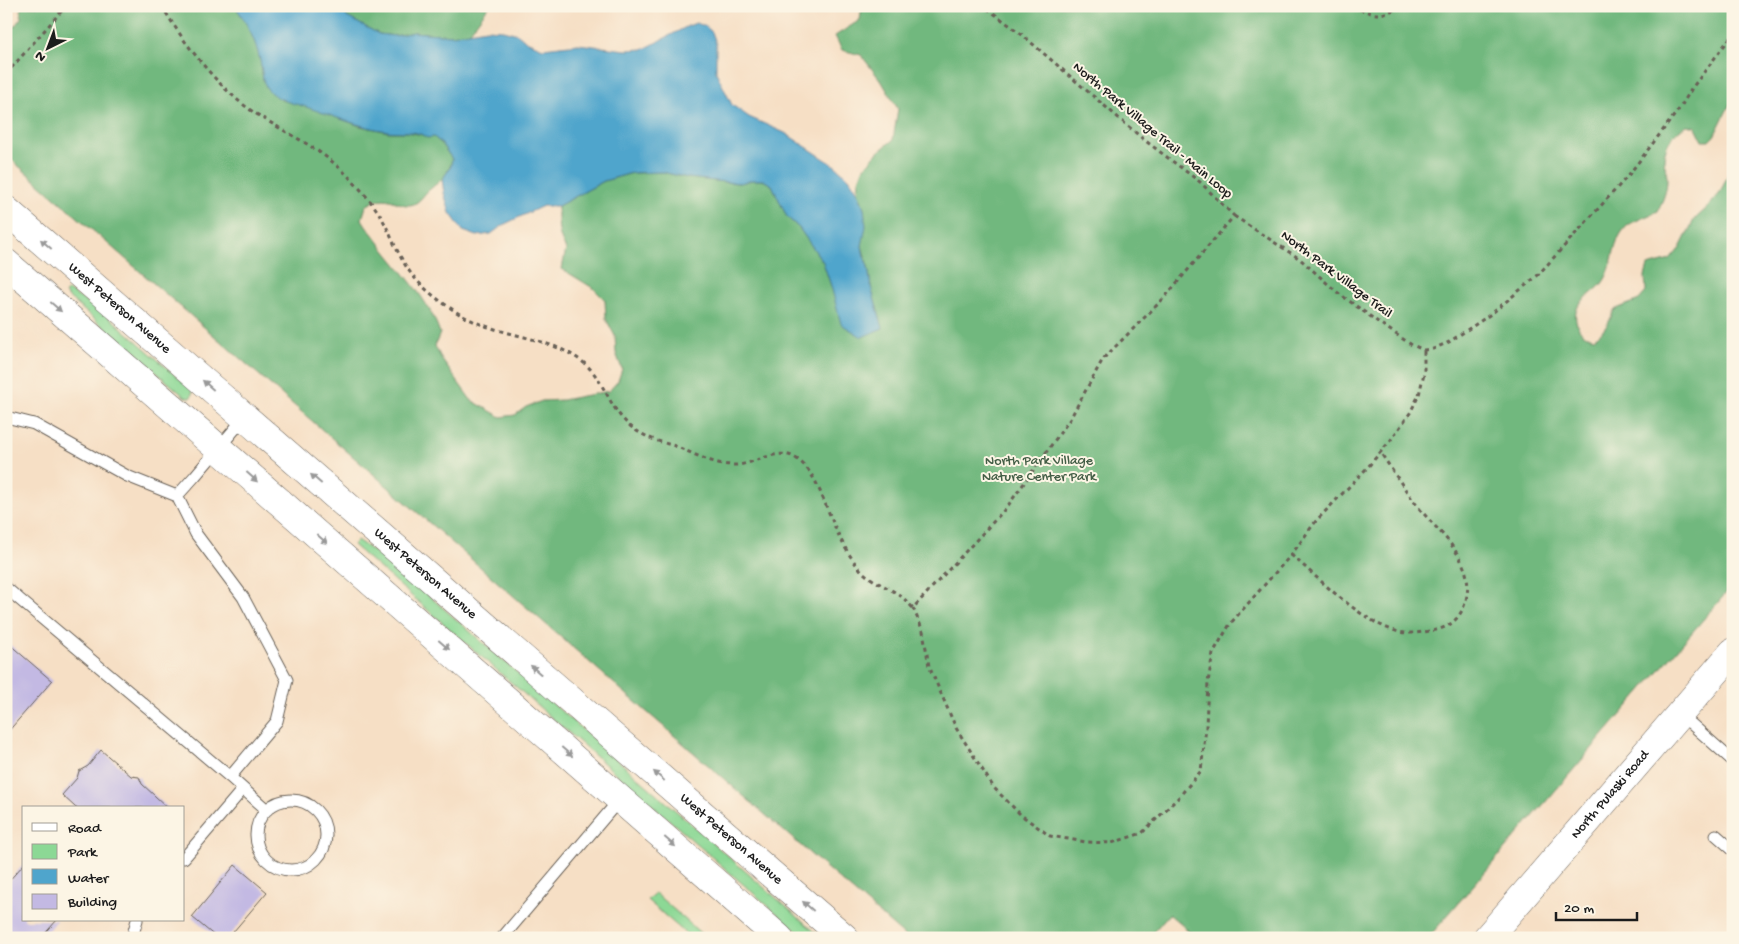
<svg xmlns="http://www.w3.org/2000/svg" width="1739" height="944" font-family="'Gochi Hand',sans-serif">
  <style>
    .green { fill: #8cd895; stroke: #547a58 }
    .forest { fill: #71b87e; stroke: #466a4d }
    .water { fill: #4fa5cc; stroke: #366074 }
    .building { fill: #c3b9e3 }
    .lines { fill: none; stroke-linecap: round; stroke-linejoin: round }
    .lane-casing { stroke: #686057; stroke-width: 13 }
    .secondary-casing { stroke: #686057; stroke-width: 29 }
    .primary-casing { stroke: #686057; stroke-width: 29 }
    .path { stroke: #686057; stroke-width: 3; stroke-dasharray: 4 4; stroke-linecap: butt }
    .lane { stroke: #fff; stroke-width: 11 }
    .secondary { stroke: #fff; stroke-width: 28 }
    .primary { stroke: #fff; stroke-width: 28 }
    .oneway { fill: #999 }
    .labels { text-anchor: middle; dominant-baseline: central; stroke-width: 4; stroke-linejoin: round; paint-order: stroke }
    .street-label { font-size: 14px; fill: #1c1c1c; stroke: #fcf5e5 }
    .park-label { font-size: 14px; fill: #435e46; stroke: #fcf5e5 }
  </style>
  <rect width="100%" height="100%" fill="#fcf5e5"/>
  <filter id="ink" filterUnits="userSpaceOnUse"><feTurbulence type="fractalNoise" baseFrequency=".02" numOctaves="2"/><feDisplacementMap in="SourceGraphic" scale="10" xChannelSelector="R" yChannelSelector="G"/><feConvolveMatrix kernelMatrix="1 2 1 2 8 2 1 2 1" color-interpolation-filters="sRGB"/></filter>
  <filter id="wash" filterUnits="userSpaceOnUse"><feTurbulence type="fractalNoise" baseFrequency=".0096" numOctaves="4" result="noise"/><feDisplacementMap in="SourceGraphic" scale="20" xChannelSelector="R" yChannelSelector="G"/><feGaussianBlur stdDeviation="1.12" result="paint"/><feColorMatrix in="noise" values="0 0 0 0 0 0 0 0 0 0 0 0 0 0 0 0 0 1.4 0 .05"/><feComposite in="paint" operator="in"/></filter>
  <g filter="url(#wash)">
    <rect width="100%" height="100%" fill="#f6dfc5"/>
    <!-- green -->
    <path class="green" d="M68,290L108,316L192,390V395L190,398L185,397L65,294Z
      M357,540L397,568L822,938H805L353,545Z
      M655,893L706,938H691L647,900Z"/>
    <!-- forest -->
    <path class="forest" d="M21,6H235L247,23L256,45L261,63L263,80L281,100L297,103L360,126L389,132H407L434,137L441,143L452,159C450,174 440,181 429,190C422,196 418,206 407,205C404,205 399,203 396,202C383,197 377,199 366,206L362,219C367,228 372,233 378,241C400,271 428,297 440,333L435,346L442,360L471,400L501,417L515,415L526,407L542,401L562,400L609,391L618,381L622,369L616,353L615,336L606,319L605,300L593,288L562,269L566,249C557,235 558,222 558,206L604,181L632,173L662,172L688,178L725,182L740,183L752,180H763L772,185L787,217L799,228L823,262L831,286L871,287L868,267L862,246L864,208L858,192L859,180L863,169L878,152L893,140L898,109L882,82L861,55L842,50L835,36L860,20L862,6H1733V102L1730,104L1714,136L1709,141H1703L1696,127L1687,125C1674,132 1665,143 1664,159C1664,165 1667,171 1667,178C1667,191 1663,200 1658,211C1651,215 1631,222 1627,226C1611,242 1615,262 1605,279C1596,296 1569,300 1577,324C1580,333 1585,336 1594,338C1605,331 1609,323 1614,310L1639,300L1646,292L1645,276L1648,266L1670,260L1680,248L1694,220L1708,207L1720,193L1733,163V585L1428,938H1197L1169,914L1148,938H907L6,155V28H13L21,18Z
      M342,6H489L469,33L452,35L413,32L395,36L379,34L347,17Z"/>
    <!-- water -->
    <path class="water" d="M235,6H342L347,17L379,34L395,36L413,32L452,35L486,29L503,30L518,34L526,41L543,48L578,44L626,50L644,49L688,26L696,23L705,26L712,32L716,43V72L732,105L749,117L785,133L834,165L849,178L858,192L864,208L866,226L862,246L864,256L868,267L871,287L883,328L862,337L841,324L831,286L823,262L799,228L787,217L772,185L763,180H752L740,183L725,182L688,178L662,172L632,173L604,181L558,206H543L505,224L491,234L477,236L463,231L450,213L444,193L442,180L451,166L452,159L441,143L434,137L427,138C417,129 399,133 387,131C359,127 333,116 306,107C298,104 288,103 281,99C277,97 271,94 268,90C261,81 263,72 260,61C256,41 247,23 235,6Z"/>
    <g id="blocks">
      <!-- building -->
      <path class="building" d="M8,643L52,681L6,734V645Z
        M101,750L131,776L139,777L142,784L168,808H76L62,795L77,778L79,771L88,766Z
        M24,864V920H57L41,938H6V884Z
        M235,865L267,892L228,938H217L192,917Z"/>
    </g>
  </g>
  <g filter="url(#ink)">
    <use href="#blocks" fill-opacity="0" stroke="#686057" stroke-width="1"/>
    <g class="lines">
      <defs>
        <path id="lane" d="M6,417L34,424L127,476L177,496
          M6,588L230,777L277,721L287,680L243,597L196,534L177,496L195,476L245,417
          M1680,714L1733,761
          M230,777L267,810
          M256 835a35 35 0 1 1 70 0a35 35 0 1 1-70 0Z
          M1716,835L1733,850
          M184,858L243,789
          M132,938L137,920
          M502,938L620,799"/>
        <g id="secondary">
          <path id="s1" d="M1487,938L1733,652"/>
        </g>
        <g id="primary">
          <path id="s2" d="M6,210L845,938"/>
          <path d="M6,263L779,938"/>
        </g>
      </defs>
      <!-- lane casing -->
      <use href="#lane" class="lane-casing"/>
      <!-- secondary casing -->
      <use href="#secondary" class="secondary-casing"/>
      <!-- primary casing -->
      <use href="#primary" class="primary-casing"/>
      <!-- path -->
      <path class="path" d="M162,6C183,42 217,87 252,111C286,134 319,146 349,177C362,191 375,205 384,222C393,240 400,260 413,276C424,289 438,300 452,309C492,338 547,333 584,363C610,385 608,418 646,436C655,441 665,443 675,446C693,453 713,465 733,465C754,466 778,445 797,459C815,472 821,495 830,515C837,533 847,554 860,569C869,580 886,586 898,594C904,598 908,603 913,608L1007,507L1070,419L1103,359L1164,298L1234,216L1200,182L1143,139L1020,33L984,6
        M1352,6C1373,15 1380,18 1401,6
        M6,74L66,6
        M1234,216L1300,259L1337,292L1378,322L1412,345L1424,350
        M1424,350L1433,349L1449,342L1491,314L1537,276L1627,177L1680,108L1692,88L1733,34
        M1291,555C1320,579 1362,623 1399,632C1409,634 1419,633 1429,631C1439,630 1449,627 1456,619C1467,607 1470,588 1466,573C1458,546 1436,529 1419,508C1405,490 1393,471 1380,452
        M913,608L923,631L929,666L956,728L994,788L1021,815L1050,836L1086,842L1112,843L1142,833L1178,798L1201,771L1206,727L1208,682L1213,653L1230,624L1291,555L1316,521L1367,468L1390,441L1410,413L1419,395L1424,373V350"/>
      <!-- lane -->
      <use href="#lane" class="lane"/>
      <!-- secondary -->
      <use href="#secondary" class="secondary"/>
      <!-- primary -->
      <use href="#primary" class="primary"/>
    </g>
    <!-- one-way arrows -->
    <defs><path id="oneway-solid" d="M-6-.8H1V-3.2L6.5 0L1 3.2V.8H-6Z" transform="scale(1.25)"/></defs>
    <g class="oneway">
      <use href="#oneway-solid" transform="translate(46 244) rotate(-139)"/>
      <use href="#oneway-solid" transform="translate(56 307) rotate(41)"/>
      <use href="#oneway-solid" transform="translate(208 385) rotate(-139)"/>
      <use href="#oneway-solid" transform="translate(252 477) rotate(42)"/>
      <use href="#oneway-solid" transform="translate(316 479) rotate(-139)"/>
      <use href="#oneway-solid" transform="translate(322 539) rotate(41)"/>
      <use href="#oneway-solid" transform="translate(444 645) rotate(41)"/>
      <use href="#oneway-solid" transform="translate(536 670) rotate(-139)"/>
      <use href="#oneway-solid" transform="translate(567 752) rotate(41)"/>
      <use href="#oneway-solid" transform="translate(659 776) rotate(-139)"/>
      <use href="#oneway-solid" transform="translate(670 842) rotate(41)"/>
      <use href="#oneway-solid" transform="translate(808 906) rotate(-139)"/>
    </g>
  </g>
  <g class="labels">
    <!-- street labels -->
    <g class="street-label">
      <text transform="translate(1152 131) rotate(40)">North Park Village Trail - Main Loop</text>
      <text transform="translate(1336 275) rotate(37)">North Park Village Trail</text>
      <text stroke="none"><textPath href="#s2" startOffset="150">West Peterson Avenue</textPath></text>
      <text stroke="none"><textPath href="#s2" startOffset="555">West Peterson Avenue</textPath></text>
      <text stroke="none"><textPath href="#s1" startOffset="189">North Pulaski Road</textPath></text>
      <text stroke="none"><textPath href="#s2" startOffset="960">West Peterson Avenue</textPath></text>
    </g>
    <!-- park labels -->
    <g class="park-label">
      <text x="1039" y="461">North Park Village<tspan x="1039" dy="16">Nature Center Park</tspan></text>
    </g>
  </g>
  <!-- margin -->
  <rect width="1739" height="944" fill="none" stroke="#fcf5e5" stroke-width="25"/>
  <!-- legend -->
  <rect x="22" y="806" width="162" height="115" fill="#fcf5e5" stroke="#a29e95"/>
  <rect x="32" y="823" width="25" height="8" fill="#ffffff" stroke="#a29e95"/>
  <text x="68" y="832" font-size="15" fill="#1c1c1c">Road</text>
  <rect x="32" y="844" width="25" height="15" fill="#8cd895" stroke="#a29e95"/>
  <text x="68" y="856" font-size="15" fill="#1c1c1c">Park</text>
  <rect x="32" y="869" width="25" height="15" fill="#4fa5cc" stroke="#a29e95"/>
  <text x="68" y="882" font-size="15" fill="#1c1c1c">Water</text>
  <rect x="32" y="894" width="25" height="15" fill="#c3b9e3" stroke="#a29e95"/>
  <text x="68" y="906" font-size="15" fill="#1c1c1c">Building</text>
  <!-- north arrow -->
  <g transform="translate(48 48) rotate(222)" stroke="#fcf5e5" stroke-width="4" paint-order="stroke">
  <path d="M0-4L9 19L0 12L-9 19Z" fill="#1c1c1c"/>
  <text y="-8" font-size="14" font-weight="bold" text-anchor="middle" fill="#1c1c1c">N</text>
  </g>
  <!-- scale -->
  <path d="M1556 912v8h81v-8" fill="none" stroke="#1c1c1c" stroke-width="2.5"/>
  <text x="1564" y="912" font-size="15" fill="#1c1c1c" stroke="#fcf5e5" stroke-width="4" paint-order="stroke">20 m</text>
</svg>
